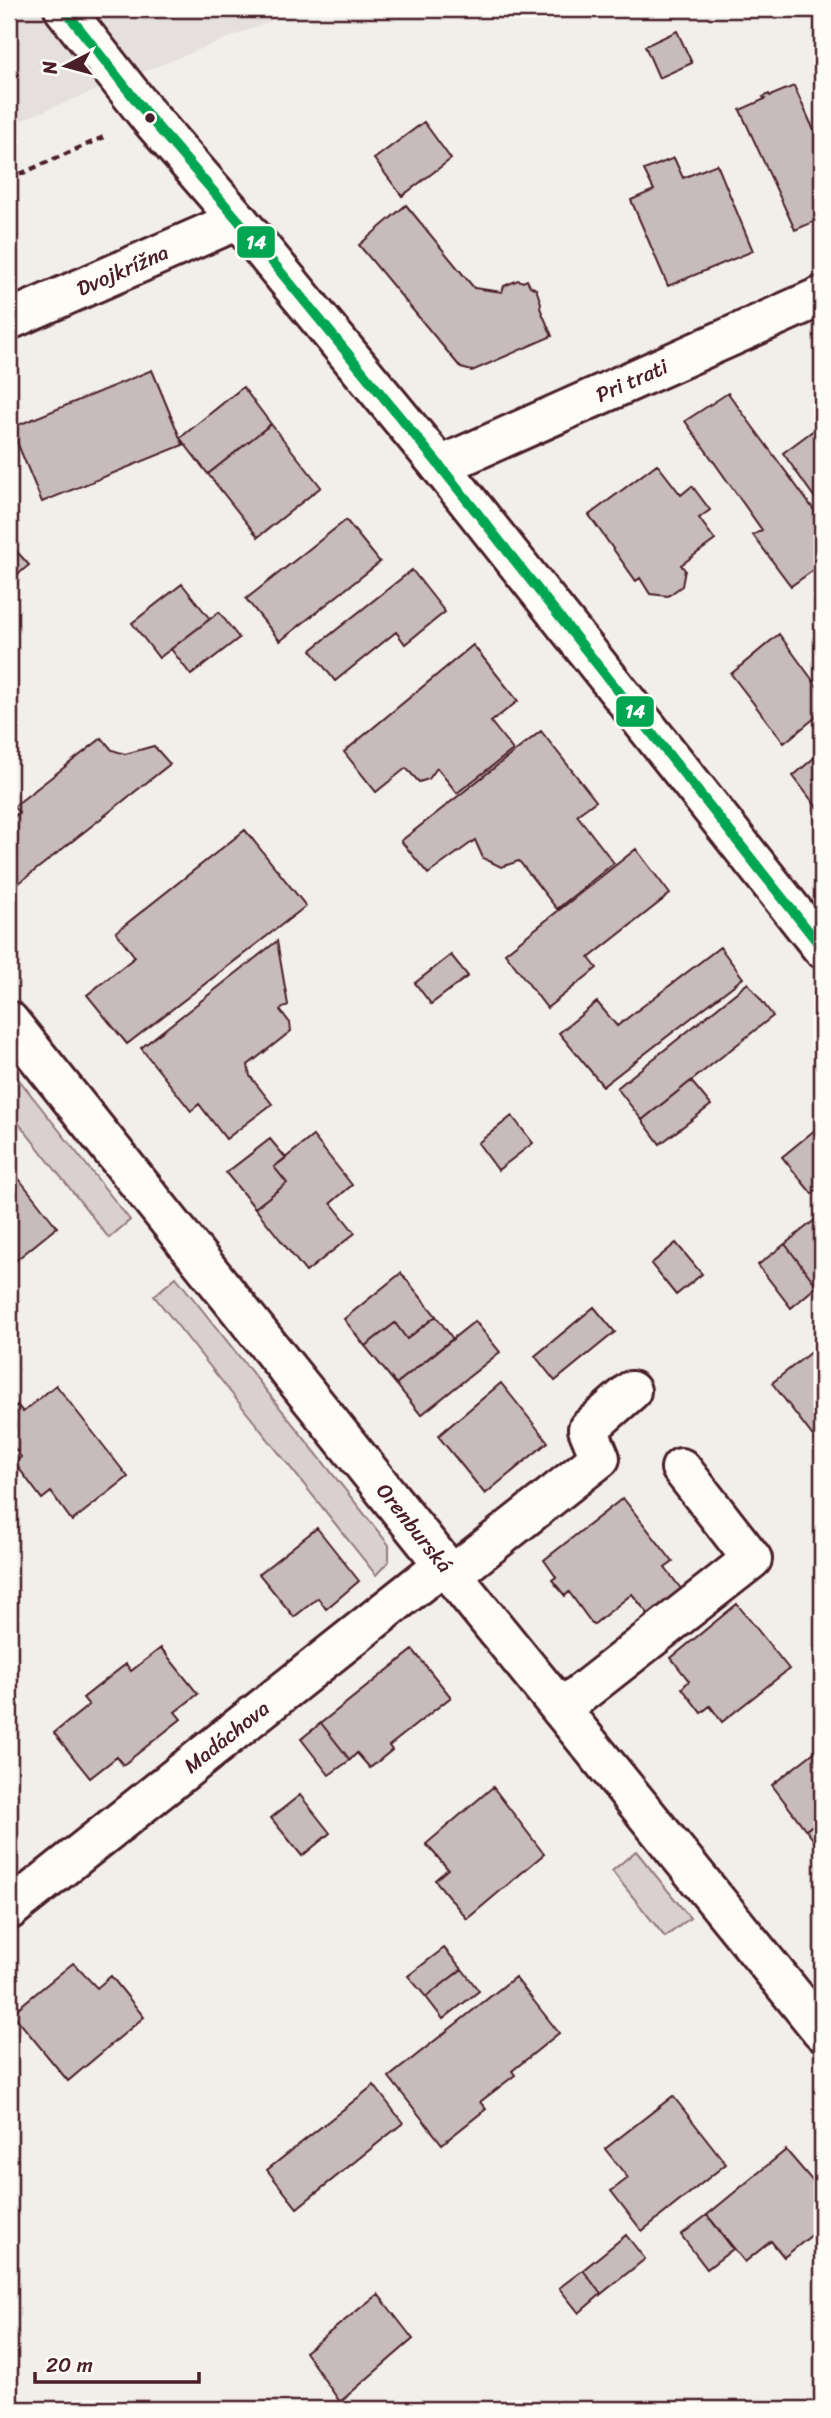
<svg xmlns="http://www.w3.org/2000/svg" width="831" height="2418" font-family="Sriracha,sans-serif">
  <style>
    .built { fill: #e5dfdd }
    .green { fill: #d9d0cf; stroke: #92787d; stroke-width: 2 }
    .building { fill: #c8bbbb; stroke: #4a1f2b; stroke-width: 2 }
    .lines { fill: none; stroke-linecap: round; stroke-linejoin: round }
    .minor-casing { stroke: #4a1f2b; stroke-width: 44 }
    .path { stroke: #4a1f2b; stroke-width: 4.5; stroke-dasharray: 7 5; stroke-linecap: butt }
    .minor { stroke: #fdfcf7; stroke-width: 38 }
    .bus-1-casing { stroke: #fdfcf7; stroke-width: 16 }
    .bus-1 { stroke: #00a651; stroke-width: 10 }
    .bus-dot { fill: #4a1f2b; stroke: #fdfcf7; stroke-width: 2.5 }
    .labels { text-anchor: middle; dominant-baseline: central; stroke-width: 7; stroke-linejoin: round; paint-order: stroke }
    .street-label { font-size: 21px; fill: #4a1f2b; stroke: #fdfcf7 }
    .line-badge { stroke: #fdfcf7; stroke-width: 2.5 }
    .badge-label { font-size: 19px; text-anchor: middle; font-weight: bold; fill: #fff }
  </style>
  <rect width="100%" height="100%" fill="#f2efeb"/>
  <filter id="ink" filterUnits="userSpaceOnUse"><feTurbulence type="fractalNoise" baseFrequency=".0143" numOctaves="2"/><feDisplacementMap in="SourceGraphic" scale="14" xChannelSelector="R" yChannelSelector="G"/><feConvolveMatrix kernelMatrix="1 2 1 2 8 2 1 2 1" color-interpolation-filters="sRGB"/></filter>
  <g filter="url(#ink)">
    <!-- built -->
    <path class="built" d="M9,9H301L9,125Z"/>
    <!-- green -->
    <path class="green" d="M9,1067L130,1220L109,1238L9,1111Z
      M176,1277L389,1545V1561L376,1575L154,1296Z
      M636,1851L690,1918L665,1937L612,1871Z"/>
    <!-- building -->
    <path class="building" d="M677,31L692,63L659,78L645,46Z
      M794,86L822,148V218L795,230L740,110L765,99L763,97L769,94L770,96Z
      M424,122L451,159L402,196L374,159Z
      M674,158L683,178L717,164L753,251L668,286L631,200L654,190L644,170Z
      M406,205L474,288L502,292L504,286L518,280L523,282L527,280L530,286L536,289L541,303L540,308L552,336L472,371L461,368L359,245Z
      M152,370L183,445L42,502L11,428Z
      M243,387L271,424L208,474L180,438Z
      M728,393L822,521V564L791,586L753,535L762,530L685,421Z
      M271,424L321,487L258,537L208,474Z
      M822,424V508L783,453Z
      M657,464L681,495L692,486L710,510L699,518L715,540L681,565L685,570L682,586L668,596L650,594L640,578L636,581L589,515Z
      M346,520L380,562L280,641L246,599Z
      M11,545L29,565L9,582V547Z
      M412,570L445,612L405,644L396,632L335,681L311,650Z
      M182,584L210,619L159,658L132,623Z
      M219,612L239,638L191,675L171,649Z
      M779,634L822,693V712L784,743L731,674Z
      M473,645L518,701L491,722L513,750L457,793L437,768L429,779L419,782L406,768L376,792L344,752Z
      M541,731L596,801L577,815L614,863L557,909L519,861L501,867L483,858L475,840L428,874L401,841Z
      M102,738L112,750L125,754L154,746L170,764L9,891V822L19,812L13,807Z
      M822,751V814L793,776Z
      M245,830L306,906L127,1044L87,995L135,957L116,932Z
      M636,849L670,894L589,958L597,968L547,1008L505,953Z
      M277,941L288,1005L280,1010L290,1023L291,1031L248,1065L250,1076L272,1104L226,1139L199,1104L191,1111L141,1048Z
      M720,947L743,978L603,1086L559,1033L597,1002L617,1026Z
      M451,955L468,976L431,1004L415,983Z
      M748,983L773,1016L642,1120L617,1088Z
      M691,1081L711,1105L660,1144L642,1120Z
      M512,1116L533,1143L498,1170L478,1143Z
      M822,1124V1185L812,1194L782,1157Z
      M313,1136L352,1185L331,1203L355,1233L306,1272L255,1208L287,1183L274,1167Z
      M270,1139L286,1158L274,1167L287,1183L255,1208L226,1173Z
      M12,1170L57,1227L9,1266V1173Z
      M822,1214V1287L817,1286L785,1244Z
      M676,1243L702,1274L676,1295L651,1264Z
      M785,1244L817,1286L791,1308L758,1265Z
      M401,1273L436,1316L407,1339L395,1323L365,1346L344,1319Z
      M594,1307L615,1332L555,1381L535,1356Z
      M436,1316L453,1339L396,1384L365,1346L395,1323L407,1339Z
      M475,1321L500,1352L421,1415L396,1384Z
      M822,1343V1448L772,1383Z
      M501,1383L548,1442L485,1494L438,1436Z
      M56,1385L128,1477L72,1521L51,1492L42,1499L15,1463L21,1457L9,1441V1412L17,1405L23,1412Z
      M623,1498L673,1562L665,1568L682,1590L649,1615L632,1594L593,1625L569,1592L565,1596L552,1580L556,1577L544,1560Z
      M317,1528L359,1581L326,1609L318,1598L294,1617L259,1574Z
      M737,1604L789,1669L722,1722L710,1706L701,1713L682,1688L689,1681L671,1658Z
      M161,1648L198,1694L175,1712L181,1719L123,1765L117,1757L90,1778L54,1733L89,1705L83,1698L126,1664L131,1671Z
      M413,1650L451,1697L389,1746L392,1750L370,1768L357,1753L350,1760L321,1723Z
      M321,1723L350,1760L329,1775L301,1739Z
      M822,1746V1818L806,1830L772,1785Z
      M493,1787L544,1854L467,1919L435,1880L448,1869L426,1844Z
      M300,1795L330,1833L302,1856L271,1818Z
      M822,1818V1851L806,1830Z
      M444,1948L462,1969L426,1997L408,1976Z
      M73,1963L97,1988L111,1976L144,2017L68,2081L12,2013Z
      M462,1969L479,1991L443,2019L426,1997Z
      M515,1977L559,2033L512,2071L515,2075L480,2102L486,2109L442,2144L389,2077Z
      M374,2085L403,2123L297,2208L267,2170Z
      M673,2096L726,2164L642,2231L611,2191L628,2178L605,2149Z
      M786,2150L822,2192V2227L784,2257L771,2241L745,2262L707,2215Z
      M707,2215L733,2249L707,2269L681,2235Z
      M626,2235L645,2259L601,2294L583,2270Z
      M583,2270L601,2294L579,2313L559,2288Z
      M378,2294L413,2339L340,2402L305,2352Z"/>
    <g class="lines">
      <defs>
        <g id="minor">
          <path d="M64,9L149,117L238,220L440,466L822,948"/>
          <path id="s1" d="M9,320L238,220"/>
          <path id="s2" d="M440,466L822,296"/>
          <path id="s3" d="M9,1021L452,1575L822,2031"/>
          <path d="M452,1575L600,1458L588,1429L631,1391"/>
          <path d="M561,1709L752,1559L681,1468"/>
          <path id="s4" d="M9,1910L444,1564"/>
        </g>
      </defs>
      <!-- minor casing -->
      <use href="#minor" class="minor-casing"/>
      <!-- path -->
      <path class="path" d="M9,179L104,137"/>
      <!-- minor -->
      <use href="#minor" class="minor"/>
      <defs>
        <path id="bus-1" d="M64,9L149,117L238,220L440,466L822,948"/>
      </defs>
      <!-- bus-1 casing -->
      <use href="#bus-1" class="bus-1-casing"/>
      <!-- bus-1 -->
      <use href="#bus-1" class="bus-1"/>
    </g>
  </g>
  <!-- markers -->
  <circle class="bus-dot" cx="150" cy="118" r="6"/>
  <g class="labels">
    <!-- street labels -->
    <g class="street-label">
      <text stroke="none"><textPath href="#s1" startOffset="124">Dvojkrížna</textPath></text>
      <text stroke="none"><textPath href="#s2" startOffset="210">Pri trati</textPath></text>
      <text stroke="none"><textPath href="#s3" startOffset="649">Orenburská</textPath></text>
      <text stroke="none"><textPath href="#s4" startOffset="278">Madáchova</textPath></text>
    </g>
  </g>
  <g class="line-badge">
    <rect x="236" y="225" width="40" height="34" rx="7" fill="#00a651"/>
    <rect x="615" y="695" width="40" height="33" rx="7" fill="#00a651"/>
  </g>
  <g class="badge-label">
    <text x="256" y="249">14</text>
    <text x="635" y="718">14</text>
  </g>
  <!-- margin -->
  <rect width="831" height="2418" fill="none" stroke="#fdfcf7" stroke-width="35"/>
  <rect x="18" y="18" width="796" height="2383" fill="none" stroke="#4a1f2b" stroke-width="2.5" filter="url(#ink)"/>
  <!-- north arrow -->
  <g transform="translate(66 66) rotate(264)" stroke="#fdfcf7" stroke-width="5" paint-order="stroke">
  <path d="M0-5L12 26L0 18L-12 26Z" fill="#4a1f2b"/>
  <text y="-10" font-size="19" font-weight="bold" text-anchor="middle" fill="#4a1f2b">N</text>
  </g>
  <!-- scale -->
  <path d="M35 2372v10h164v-10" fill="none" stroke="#4a1f2b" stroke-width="3.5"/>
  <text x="46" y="2372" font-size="21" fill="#4a1f2b" stroke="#fdfcf7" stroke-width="5" paint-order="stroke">20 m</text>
</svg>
